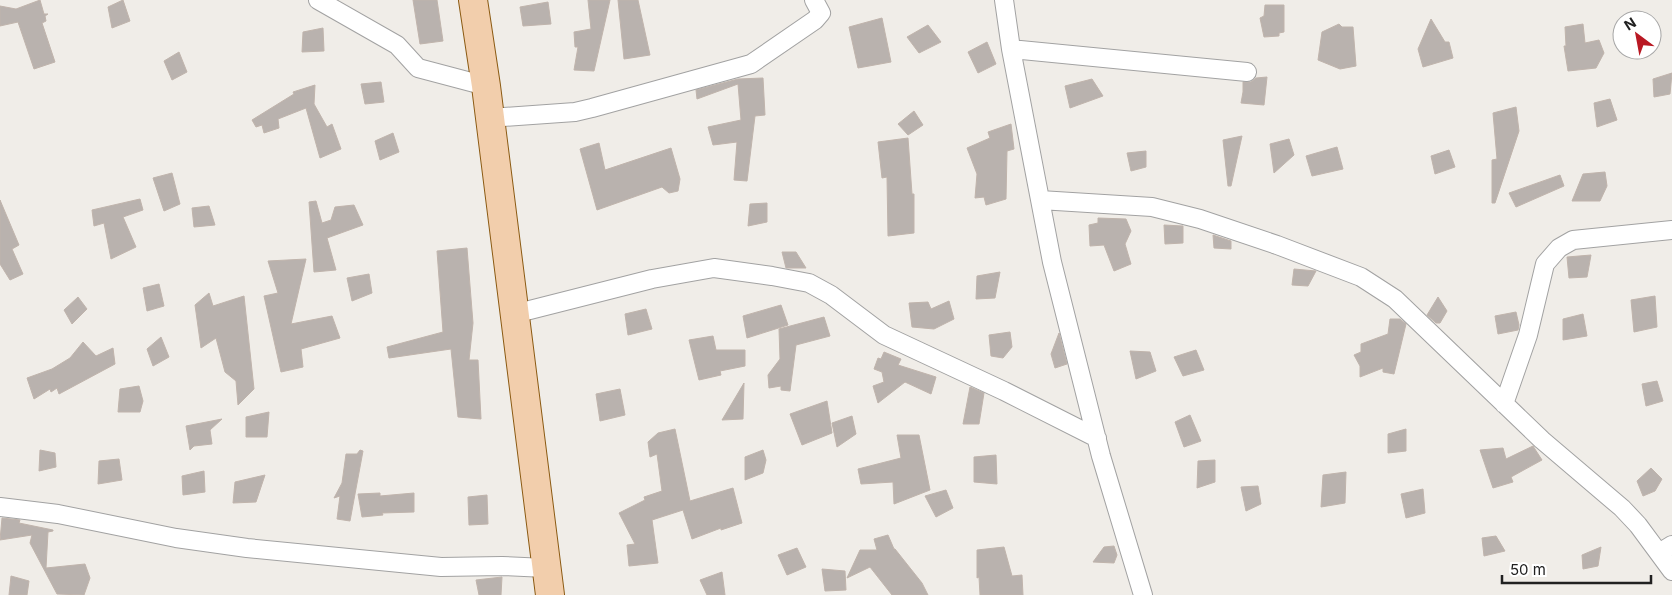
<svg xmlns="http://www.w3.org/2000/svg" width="1672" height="595" font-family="Inter,sans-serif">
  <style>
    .building { fill: #b9b2ae; stroke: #c0b4ac }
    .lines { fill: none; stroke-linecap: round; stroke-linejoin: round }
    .street-casing { stroke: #a2a2a2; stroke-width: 20 }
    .primary-casing { stroke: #8b5a12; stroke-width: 30 }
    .street { stroke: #fff; stroke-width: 18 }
    .primary { stroke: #f2ceac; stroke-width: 28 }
  </style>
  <rect width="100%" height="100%" fill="#f0ede8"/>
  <!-- building -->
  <path class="building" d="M40,0L44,14H48L45,16L46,21L42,23L55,62L34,69L18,22L0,26V6L16,9Z
    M123,0L130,21L112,28L108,7Z
    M413,0H437L443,41L420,44Z
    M588,0H610L594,71L574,70L578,47H575L574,32L591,29Z
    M618,0H638L650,55L624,59Z
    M548,2L551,24L523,26L520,7Z
    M1265,5H1284V32L1279,33V36L1264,37L1260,18L1264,16Z
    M882,18L891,62L858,68L849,27Z
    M1431,19L1445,42H1449L1453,58L1423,67L1418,49Z
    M1339,24L1342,27H1353L1356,66L1340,69L1318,60L1322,32Z
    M1583,24L1585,43L1599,40L1604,53L1596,68L1568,71L1564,46H1566L1565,27Z
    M928,25L941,42L919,53L907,37Z
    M323,28L324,51L302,52L303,32Z
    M987,42L996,64L978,73L968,52Z
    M179,52L187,72L172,80L164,61Z
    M1672,73L1670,94L1654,97L1653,79Z
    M1267,77L1264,105L1241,103L1243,92V82H1251L1256,78Z
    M763,78L765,115L755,116L747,181L734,180L737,142L713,145L708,127L741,120L738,84L697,99L696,90L738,79Z
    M1092,79L1103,96L1070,108L1065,86Z
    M381,82L384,102L365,104L361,84Z
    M315,85L314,104L327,127L332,124L341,149L320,158L306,108L278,119L279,128L264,133L262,125L256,127L252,120L294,94L293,92Z
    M1610,99L1617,120L1597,127L1594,103Z
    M1516,107L1519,131L1495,203H1492V160L1497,159L1493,113Z
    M914,111L923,125L908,135L898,124Z
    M1011,124L1014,149L1007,151L1006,199L986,205L984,197L975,198L977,174L967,148L990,138L988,132Z
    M393,133L399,152L380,160L375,141Z
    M1242,136L1231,186H1228L1223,140Z
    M908,138L912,194H914V233L888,236L887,177L882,178L878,142Z
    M1289,139L1294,155L1274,173L1270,144Z
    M599,143L605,170L671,148L680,179L678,191L669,193L662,187L597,210L580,149Z
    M1337,147L1343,169L1312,176L1306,156Z
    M1449,150L1455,167L1435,174L1431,156Z
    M1146,151V167L1131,171L1127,153Z
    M1605,172L1607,186L1600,201H1572L1583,174Z
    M172,173L180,204L164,211L153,178Z
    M1560,175L1564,186L1516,207L1509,193Z
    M140,199L143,210L123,217L136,247L111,259L104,223L94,226L92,210Z
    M0,200L19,245L12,249L23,274L10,280L0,264Z
    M316,201L322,223L331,220L335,207L354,205L363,225L327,238L336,270L314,272L309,202Z
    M767,203V222L748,226L750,204Z
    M209,206L215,225L194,227L192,208Z
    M1098,218L1126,219L1131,231L1125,244L1131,264L1114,271L1104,245L1090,246L1089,225L1098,223Z
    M1164,225L1183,226V243L1165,244Z
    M1213,235L1231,241V249L1214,248Z
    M467,248L473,323L469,360H478L481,419L458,417L451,349L389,358L387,347L443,332L437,251Z
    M782,252H796L806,268H786Z
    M1591,255L1587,277L1569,278L1567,257Z
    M306,259L291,324L332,316L340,338L301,349L303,367L281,372L264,296L278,293L268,261Z
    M1294,269L1316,271L1308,286L1292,285Z
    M1000,272L995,298L976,299L977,276Z
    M369,274L372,293L352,301L347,278Z
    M159,284L164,306L147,311L143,288Z
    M209,293L213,306L244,296L254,389L238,405L236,381L225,372L216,338L201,348L195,305Z
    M1655,296L1657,327L1634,332L1631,300Z
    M78,297L87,309L72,324L64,310Z
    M1438,297L1447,311L1440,323H1436L1427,315Z
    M949,301L954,319L934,329L912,327L909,303L928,302L931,309Z
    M781,305L788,325L747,338L743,316Z
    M646,309L652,329L628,335L625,314Z
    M1516,312L1519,325L1518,330L1498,334L1495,316Z
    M1583,314L1587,336L1563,340V319Z
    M824,317L830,336L796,345L790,391L781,390V386L769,388L768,375L780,359L779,329Z
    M1390,319H1400L1406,324L1394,374L1383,372V368L1360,377V366L1354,355L1361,352V344L1388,334Z
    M1010,332L1012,347L1003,358L991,356L989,335Z
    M1059,333L1067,364L1055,368L1051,354Z
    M713,336L716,350H745V366L720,371L721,375L699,380L689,340Z
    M161,337L169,357L153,366L147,349Z
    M83,342L96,356L113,348L115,364L59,394L57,388L51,392L50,389L34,399L27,378L52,369L70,358Z
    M1196,350L1204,370L1183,376L1174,357Z
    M1130,351L1150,352L1156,371L1136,379Z
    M884,352L901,359L898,365L936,377L931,394L905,382L878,403L873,386L884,382L882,372L874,369L878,358L881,359Z
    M1657,381L1663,401L1646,406L1642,384Z
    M744,383L743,419L722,420Z
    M139,386L143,401L140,412H118L120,389Z
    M970,387L984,393L979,424H963Z
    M620,389L625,415L600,421L596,394Z
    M827,401L832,433L802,445L790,414Z
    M269,412L267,437H246V417Z
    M1190,415L1201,441L1184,447L1175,422Z
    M852,416L856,434L837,447L832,423Z
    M222,419L210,430L212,444L194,446L190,450L186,426Z
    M675,429L690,501L733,488L742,523L721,530V528L692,539L683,510L652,520L658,563L629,566L627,545L635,544L619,513L645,500L644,497L662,491L657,454L650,457L648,442L658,433Z
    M1406,429V451L1388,453V434Z
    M897,435H919L930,490L894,504L893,482L861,484L858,469L901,458Z
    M1533,446L1542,460L1511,477L1513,482L1493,488L1480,450L1503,448L1506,459Z
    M40,450L55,453L56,467L39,471Z
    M360,450L363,451L350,521L337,519L340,496L334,498L342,483L346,454H357Z
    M763,450L766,460L763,473L745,480V457Z
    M996,455L997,484L974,482V457Z
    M119,459L122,480L98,484L99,461Z
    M1215,460V482L1197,488L1198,461Z
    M1651,468L1662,479L1655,491L1643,496L1637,481Z
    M204,471L205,492L183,495L182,476Z
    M1346,472L1345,503L1321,507L1323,475Z
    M265,475L256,502L233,503L235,482Z
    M1258,486L1261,504L1246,511L1241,487Z
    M1423,489L1425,513L1406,518L1401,494Z
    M946,490L953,508L936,517L925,496Z
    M380,493V496L414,493V512L382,513L383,515L362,517L358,494Z
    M487,495L488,524L469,525L468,497Z
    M2,518L20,520L19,523L53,530V531L48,532L46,568L85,564L90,578L84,595L57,594L30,543L32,535L0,540Z
    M888,535L894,549H895L922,583L928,595H892L870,567L847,578L860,550H877L874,539Z
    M1496,536L1505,551L1484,556L1482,538Z
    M1114,546L1117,555L1114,563L1093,562L1104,547Z
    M1004,547L1012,576L1022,575L1023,595H980L979,577L977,578V550Z
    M1601,547L1598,566L1583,569L1582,555Z
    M797,548L806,567L787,575L778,555Z
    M822,569L845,571L846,590L825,591Z
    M722,572L725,595H707L700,580Z
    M11,576L29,581L27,595H9Z
    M502,577L501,595H479L476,580Z"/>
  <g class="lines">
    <defs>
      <path id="street" d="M318,0L397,45L418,68L486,86
        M1004,0L1011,49L1052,262L1101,456L1143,595
        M1011,49L1247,72
        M490,118L575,112L592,108L751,64L815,20L821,13L814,0
        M1040,200L1152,207L1200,219L1277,245L1361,277L1395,299L1542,440L1622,508L1638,525L1672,571
        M514,314L652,279L714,268L772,276L809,283L831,295L884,335L1004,391L1097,438
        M1504,404L1528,335L1545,264L1559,248L1573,240L1672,230
        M0,507L58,514L176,538L247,548L441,567L502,566L546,568
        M1659,553L1672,545"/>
      <path id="primary" d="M473,0L486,86L550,595"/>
    </defs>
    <!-- street casing -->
    <use href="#street" class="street-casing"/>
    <!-- primary casing -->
    <use href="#primary" class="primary-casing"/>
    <!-- street -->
    <use href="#street" class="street"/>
    <!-- primary -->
    <use href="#primary" class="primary"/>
  </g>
  <!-- north arrow -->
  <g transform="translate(1637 35) rotate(328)"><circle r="24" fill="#ffffff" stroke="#a6a6a6"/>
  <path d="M0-4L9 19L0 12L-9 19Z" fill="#b91823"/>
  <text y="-8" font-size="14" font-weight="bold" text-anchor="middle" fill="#212121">N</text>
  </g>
  <!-- scale -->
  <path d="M1502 575v8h149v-8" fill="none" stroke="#212121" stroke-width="2.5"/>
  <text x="1510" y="575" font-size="15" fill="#212121" stroke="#ffffff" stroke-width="4" paint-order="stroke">50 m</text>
</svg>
